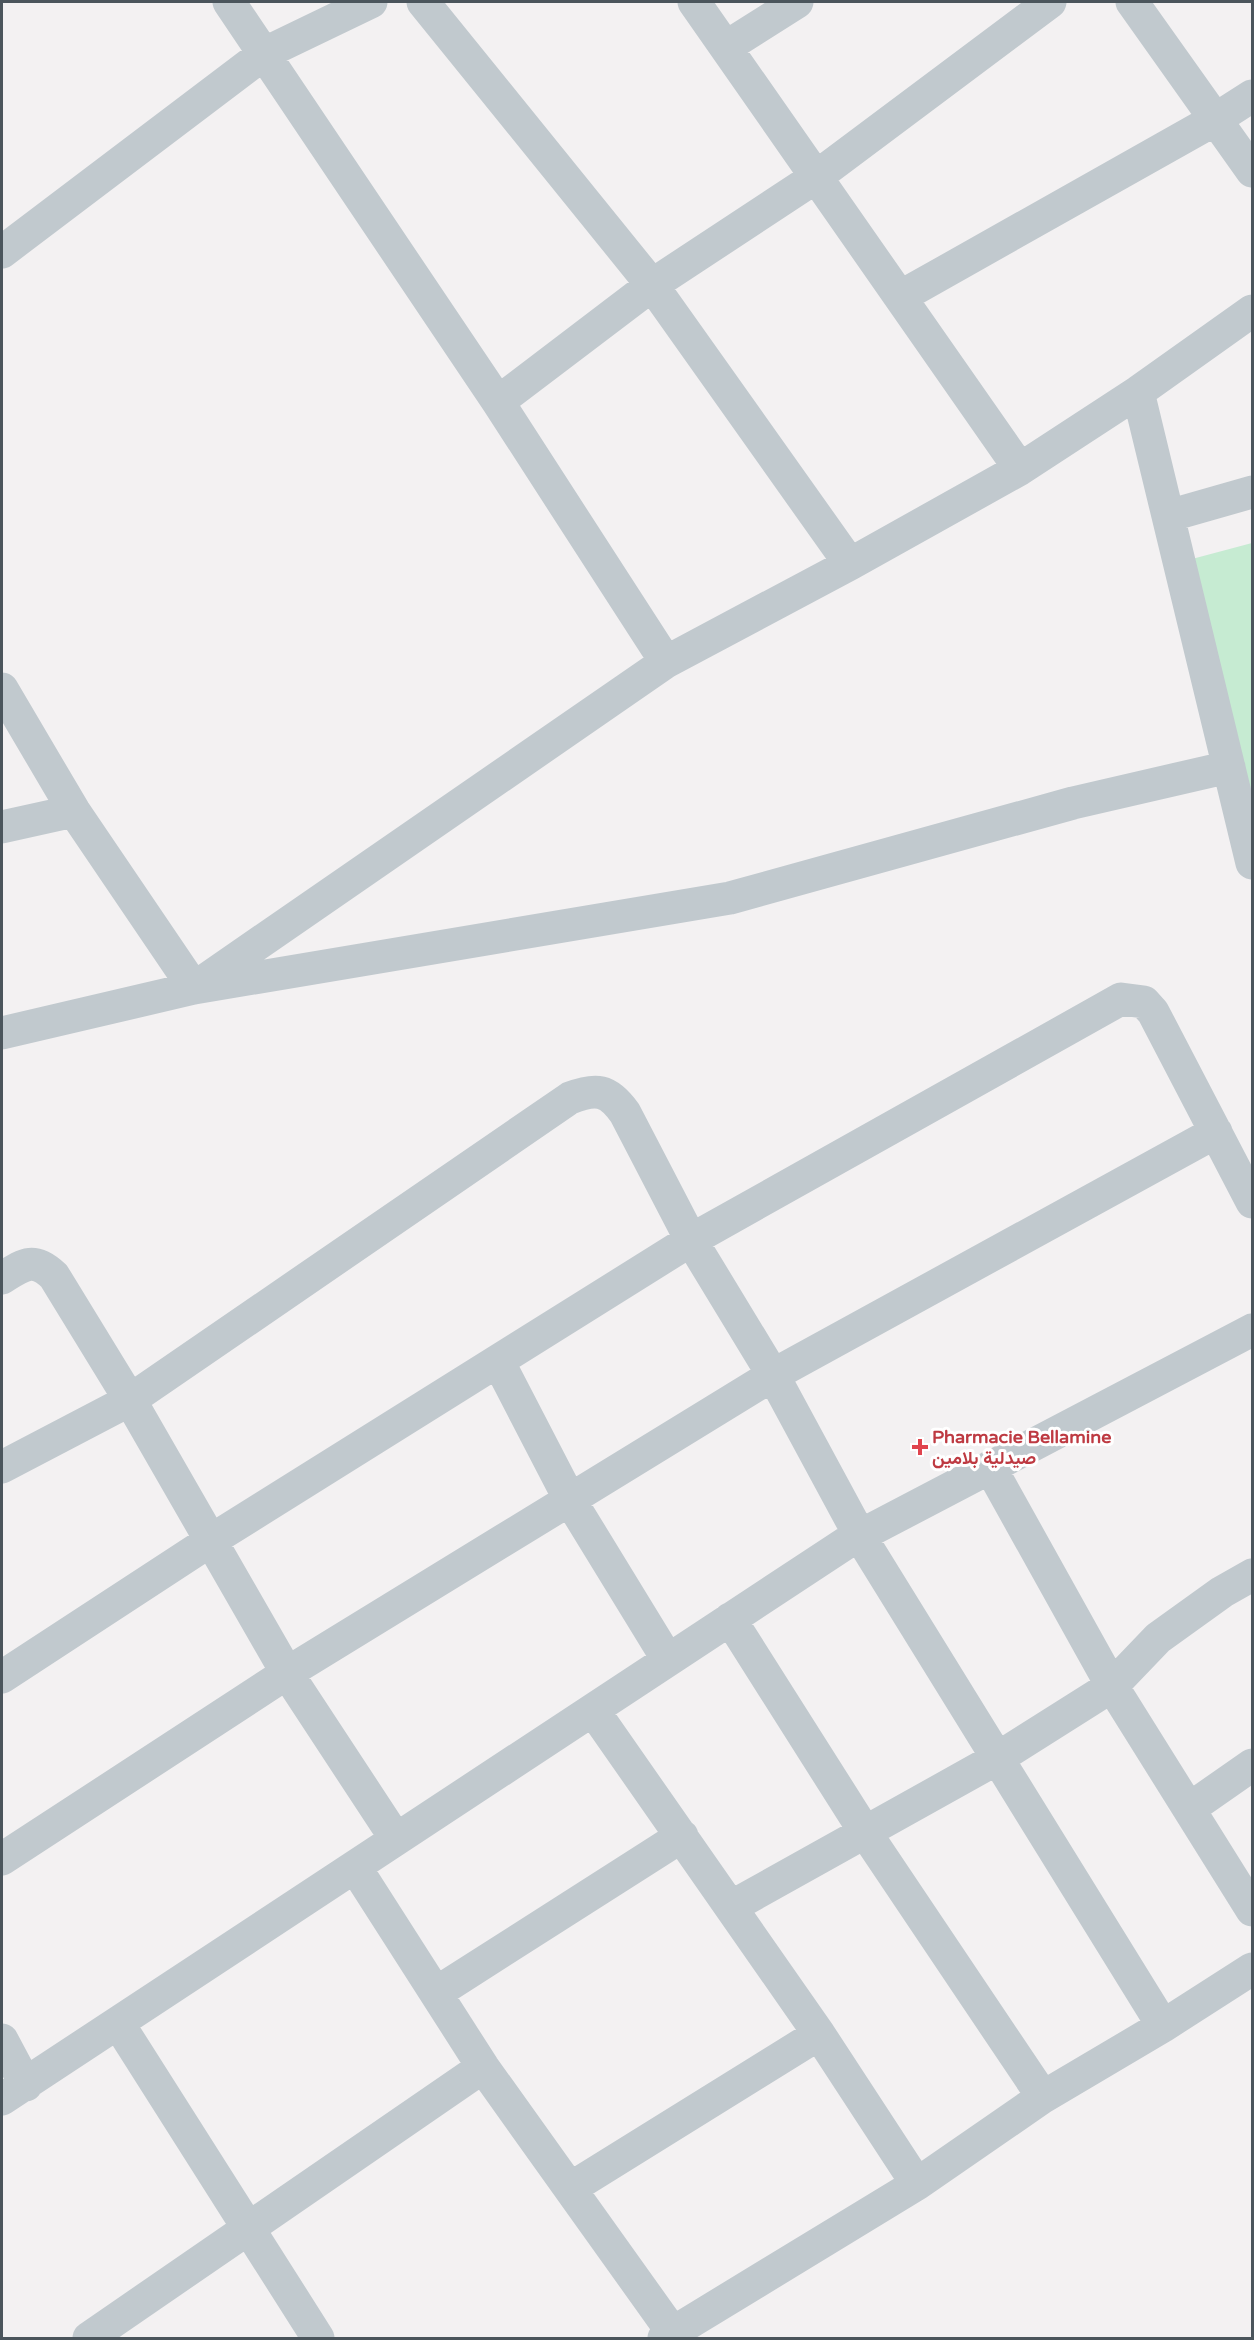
<svg xmlns="http://www.w3.org/2000/svg" width="1254" height="2340" font-family="'Varela Round',Vazirmatn,sans-serif">
  <style>
    .green { fill: #c6ebd2 }
    .lines { fill: none; stroke-linecap: round; stroke-linejoin: round }
    .street { stroke: #c1c9ce; stroke-width: 33 }
    .health-dot { fill: #e0444e; stroke: #fff; stroke-width: 2 }
    .labels { text-anchor: middle; dominant-baseline: central; stroke-width: 6; stroke-linejoin: round; paint-order: stroke }
    .health-label { font-size: 18px; font-weight: bold; fill: #be3a42; stroke: #fff; text-anchor: start }
  </style>
  <rect width="100%" height="100%" fill="#f3f1f2"/>
  <!-- green -->
  <path class="green" d="M1252,543V795L1192,559Z"/>
  <g class="lines">
    <!-- street -->
    <path class="street" d="M229,2L498,402L666,662
      M423,2L652,285L850,564
      M694,2L1020,469
      M1132,2L1252,171
      M726,47L797,2
      M2,252L265,53L371,2
      M900,297L1216,119L1252,96
      M1138,392L1252,863
      M498,402L652,285L816,177L1050,2
      M1168,516L1252,492
      M2,689L74,811L194,988L666,662L850,564L1020,469L1138,392L1252,311
      M2,827L74,811
      M2,1033L194,988L730,898L1073,803L1229,767
      M2,1278C23,1265 33,1256 54,1276L130,1400L287,1673L396,1839
      M498,1361L570,1500L668,1660
      M2,1467L130,1400L570,1098C596,1088 608,1089 625,1113L691,1240L773,1375L860,1536L1163,2026
      M990,1467L1112,1686L1252,1910
      M730,1619L865,1832L1043,2097
      M2,1677L210,1541L691,1240L1121,999L1144,1002L1153,1012L1252,1202
      M593,1710L819,2034L917,2184
      M1189,1809L1252,1765
      M2,1859L287,1673L773,1375L1216,1132
      M355,1867L483,2067L673,2333
      M731,1907L998,1758L1112,1686L1158,1638L1222,1592L1252,1575
      M436,1993L682,1836
      M118,2023L318,2338
      M2,2040L26,2085
      M2,2099L846,1543L1252,1330
      M571,2188L819,2034
      M89,2338L483,2067
      M664,2338L917,2184L1043,2097L1163,2026L1252,1969"/>
  </g>
  <!-- markers -->
  <path class="health-dot" d="M917 1438h6v6h6v6h-6v6h-6v-6h-6v-6h6z"/>
  <g class="labels">
    <!-- health labels -->
    <g class="health-label">
      <text x="932" y="1437">Pharmacie Bellamine<tspan x="932" dy="21">صيدلية بلامين</tspan></text>
    </g>
  </g>
  <!-- border -->
  <rect width="1254" height="2340" fill="none" stroke="#4b555c" stroke-width="6"/>
</svg>
